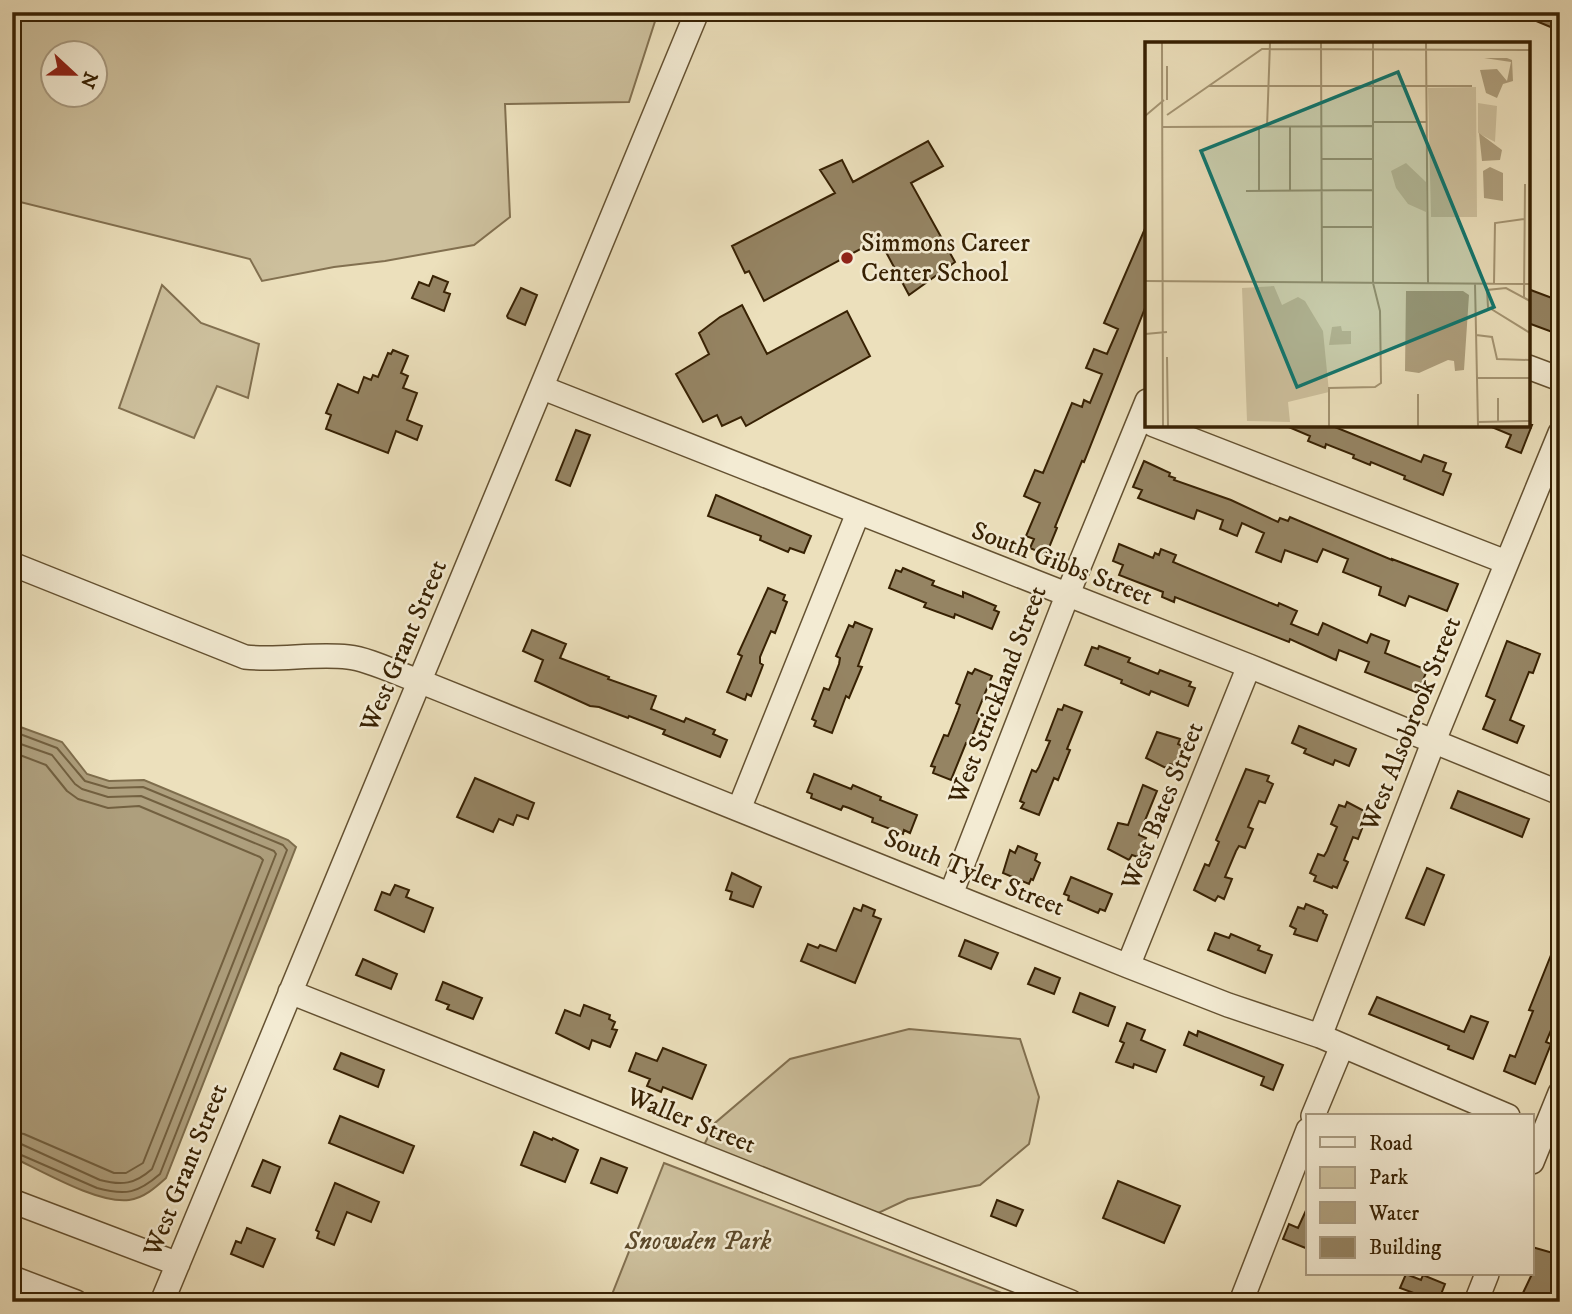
<svg xmlns="http://www.w3.org/2000/svg" width="1572" height="1314" font-family="'IM FELL DW Pica',serif">
  <style>
    .green { fill: #cdc09d; stroke: #827050; stroke-width: 2; fill-rule: evenodd }
    .water { fill: #ae9f7d; stroke: #7e6d4c; stroke-width: 2 }
    .lines { fill: none; stroke-linecap: round; stroke-linejoin: round }
    .shore { stroke: #726040; stroke-width: 2 }
    .building { fill: #958463; stroke: #372103; stroke-width: 2 }
    .minor-casing { stroke: #645131; stroke-width: 26 }
    .minor { stroke: #f3ebd3; stroke-width: 23 }
    .poi-dot { fill: #8f2418; stroke: #f3ebd3; stroke-width: 2.5 }
    .labels { text-anchor: middle; dominant-baseline: central; stroke-width: 5; stroke-linejoin: round; paint-order: stroke }
    .poi-label { font-size: 26px; fill: #372103; stroke: #f3ebd3; text-anchor: start }
    .street-label { font-size: 26px; fill: #372103; stroke: #f3ebd3 }
    .park-label { font-size: 26px; font-style: italic; fill: #5c492a; stroke: #f3ebd3 }
    .inset-road { fill: none; stroke: #a49472; stroke-width: 2 }
    .view { fill: #0f766e; fill-opacity: 0.15; stroke: #0f766e; stroke-width: 3.5 }
    .inset-edge { fill: none; stroke: #372103; stroke-width: 3.5 }
  </style>
  <rect width="100%" height="100%" fill="#ece0bc"/>
  <filter id="stains"><feTurbulence type="fractalNoise" baseFrequency=".00286" numOctaves="4"/><feColorMatrix values="0 0 0 0 .2 0 0 0 0 .09 0 0 0 0 .02 0 0 0 .5 -.17"/></filter>
  <radialGradient id="worn" r=".72"><stop offset=".6" stop-color="#630" stop-opacity="0"/><stop offset="1" stop-color="#630" stop-opacity=".3"/></radialGradient>
  <!-- green -->
  <path class="green" d="M12,12H658L629,102L505,104L510,217L474,245L385,261L334,267L262,281L250,259L12,200ZM52,52H94V94H52Z
    M162,285L201,323L259,344L248,398L217,386L194,438L119,408Z
    M909,1029L1020,1039L1039,1097L1029,1144L980,1185L908,1199L874,1215L703,1147L715,1123L790,1059Z
    M664,1163L1025,1302H609Z"/>
  <!-- water -->
  <path class="water" d="M12,724L62,742L87,774L109,781L144,780L288,840L296,847L166,1178C156,1187 144,1198 129,1200C98,1204 42,1171 12,1157Z"/>
  <g class="lines">
    <!-- shore -->
    <path class="shore" d="M12,731L57,748L85,781L109,788L143,787L283,845L287,850L160,1174C138,1193 126,1196 97,1188L12,1151
      M12,741L52,755L75,784L82,789L108,797L141,796L274,851L276,854L152,1169C135,1184 122,1186 100,1180L21,1144L12,1143
      M12,752L46,765L67,791L78,799L108,808L139,806L260,857L263,860L143,1163L126,1173H114L24,1134L12,1132"/>
  </g>
  <!-- building -->
  <path class="building" d="M1515,12H1560V31Z
    M928,141L943,166L911,183L955,262L909,295L879,239L764,301L749,271L745,273L732,246L835,193L820,170L842,160L853,182Z
    M1147,224V303L1084,462L1082,461L1055,527L1057,528L1046,555L1030,548L1034,539L1026,536L1040,503L1024,496L1035,470L1043,473L1072,403L1082,407L1084,400L1090,403L1102,374L1086,368L1094,349L1107,354L1118,329L1104,323Z
    M433,276L448,282L444,292L450,294L444,311L412,298L419,282L429,286Z
    M521,288L537,295L525,325L508,318L507,316Z
    M1528,289L1560,301V332L1556,331L1555,333L1528,323Z
    M742,305L767,354L847,311L870,356L746,426L741,417L722,426L717,415L703,422L676,374L709,354L699,333L720,317Z
    M393,350L408,356L401,373L408,376L403,388L417,393L407,420L422,426L417,440L396,431L388,453L326,429L331,415L326,413L338,384L358,393L364,377L371,380L373,375L378,377L388,353L391,354Z
    M1284,425H1330L1421,462L1424,455L1446,463L1443,471L1451,474L1443,495L1404,479L1405,476L1371,462L1370,465L1353,458L1354,455L1326,444L1325,448L1308,441L1310,436Z
    M1487,425H1532L1521,453L1506,447L1511,435Z
    M576,430L590,435L570,486L556,480Z
    M1144,461L1170,473L1169,476L1175,478L1174,480L1231,500L1278,522L1280,518L1288,521L1290,517L1392,560V559L1458,584L1447,611L1409,596L1405,606L1379,595L1381,587L1343,572L1348,559L1323,549L1317,562L1285,550L1281,562L1256,552L1264,533L1242,523L1237,536L1220,529L1223,520L1197,510L1194,519L1138,498L1142,490L1133,487Z
    M716,495L811,536L804,553L790,548L788,552L760,540L761,536L708,516Z
    M1119,544L1153,558L1155,553L1159,555L1161,549L1176,555L1173,562L1278,606L1279,603L1297,611L1291,624L1318,635L1323,623L1367,643L1371,634L1389,641L1385,653L1427,670L1418,693L1365,672L1369,662L1339,650L1336,660L1290,639L1289,642L1175,597L1174,602L1162,597L1163,592L1119,575L1123,565L1113,561Z
    M903,568L934,581L932,585L963,597V592L996,606L994,610L999,612L992,629L955,614L954,618L924,607L926,603L889,588L896,570L901,572Z
    M768,588L785,595L783,600L787,602L775,633L771,631L760,657V663L763,665L751,696L747,694L745,700L727,692L742,656L738,654Z
    M855,622L872,629L858,666L862,667L849,698L846,696L832,733L814,726L816,721L812,719L824,688L829,690L839,664L840,658L836,656L849,625L853,627Z
    M532,630L566,644L560,658L609,677L608,679L656,696L651,709L684,722L686,718L715,730L713,734L727,740L720,757L663,734L665,730L629,716L628,718L599,707L590,706L535,681L543,660L523,651Z
    M1507,641L1540,654L1533,673L1529,672L1510,720L1524,726L1517,743L1483,729L1495,700L1486,696Z
    M1099,646L1130,658L1128,662L1158,674L1160,670L1191,682L1189,686L1195,688L1188,706L1151,691L1149,695L1121,683L1122,680L1085,665L1092,647L1098,649Z
    M975,669L992,676L977,713L981,714L969,744L966,743L951,780L933,773L935,767L931,766L944,735L948,736L958,711L960,705L956,703L968,672L972,674Z
    M1064,705L1082,712L1067,749L1070,750L1058,780L1054,778L1039,815L1021,808L1024,803L1020,801L1032,770L1036,772L1039,767L1050,741L1046,740L1058,709L1062,710Z
    M1299,726L1356,749L1349,766L1335,760L1333,765L1304,753L1306,749L1292,743Z
    M1157,732L1180,739L1178,744L1184,747L1176,766L1170,764L1168,769L1146,758Z
    M1246,769L1269,776L1267,781L1273,784L1265,803L1259,801L1248,827L1253,829L1245,848L1239,846L1236,851L1225,877L1232,879L1224,899L1218,896L1215,901L1194,890L1205,864L1209,866L1219,842L1216,840Z
    M814,774L851,789L853,785L881,797L880,800L917,815L910,833L904,830L903,834L872,822L873,818L849,808L843,806L841,810L811,798L812,794L807,792Z
    M475,778L534,803L528,819L517,815L513,825L499,819L493,832L457,817Z
    M1143,785L1157,791L1139,835L1146,838L1138,857L1132,855L1129,860L1108,849L1118,823L1128,825Z
    M1458,791L1529,819L1522,837L1451,808Z
    M1347,802L1368,813L1358,839L1353,837L1344,860L1348,862L1337,888L1333,886L1332,888L1314,881L1316,876L1310,873L1318,854L1324,856L1327,851L1337,827L1331,824L1339,805L1345,807Z
    M1018,846L1037,854L1035,860L1040,863L1033,880L1031,879L1029,884L1003,873L1010,850L1015,853Z
    M1427,868L1444,875L1424,925L1406,918Z
    M732,873L761,887L753,907L730,899L732,892L726,890Z
    M1071,877L1112,894L1105,911L1100,909L1098,913L1068,900L1069,896L1064,894Z
    M395,885L409,890L406,897L433,908L424,932L375,910L382,892L390,895Z
    M1306,904L1323,911V913L1327,915L1317,941L1294,934L1296,929L1290,926L1298,907L1304,909Z
    M863,905L875,910L873,916L881,919L855,983L801,961L808,944L818,948L820,945L836,951L854,908L861,911Z
    M1215,933L1229,938L1231,934L1260,946L1258,950L1272,955L1265,973L1208,950Z
    M1559,935L1560,1009L1546,1042L1551,1044L1535,1084L1504,1071L1510,1055L1515,1057L1533,1011L1529,1010Z
    M965,940L998,953L991,969L959,956Z
    M363,959L397,974L391,989L356,975Z
    M1035,968L1060,978L1054,994L1028,984Z
    M443,982L482,998L473,1019L447,1009L449,1005L436,1000Z
    M1080,993L1115,1007L1108,1026L1073,1012Z
    M1377,997L1464,1032L1471,1016L1488,1022L1473,1059L1448,1049L1449,1046L1369,1014Z
    M584,1005L610,1015L609,1019L615,1022L612,1029L617,1030L610,1047L592,1040L589,1049L556,1033L565,1010L580,1016Z
    M1127,1023L1145,1030L1141,1040L1165,1050L1156,1072L1134,1064L1133,1068L1116,1062L1124,1043L1120,1041Z
    M1198,1031L1283,1065L1273,1090L1261,1085L1264,1077L1184,1045L1189,1032L1197,1036Z
    M663,1048L706,1065L692,1099L663,1087L661,1092L647,1086L650,1079L629,1071L636,1053L657,1061Z
    M341,1053L384,1070L378,1087L334,1069Z
    M340,1116L414,1146L403,1173L329,1143Z
    M534,1132L552,1140L553,1138L578,1150L565,1182L521,1165Z
    M601,1158L627,1168L617,1193L591,1183Z
    M263,1160L280,1167L270,1193L252,1186Z
    M1118,1181L1180,1206L1164,1243L1103,1218Z
    M335,1183L379,1202L371,1222L347,1212L334,1245L317,1238L319,1232L316,1230Z
    M997,1200L1023,1210L1016,1226L991,1216Z
    M1308,1206V1249L1283,1239L1289,1224L1298,1228Z
    M247,1228L275,1239L263,1267L231,1254L236,1241L241,1243Z
    M1532,1247L1560,1255V1281L1552,1302H1538L1522,1295L1532,1274Z
    M1406,1274L1421,1280L1423,1275L1445,1284L1438,1302L1400,1288Z"/>
  <g class="lines">
    <defs>
      <path id="minor" d="M1528,367L1560,379
        M543,388L1249,666L1560,793
        M1154,425L1506,562
        M12,564L245,657C279,661 313,653 348,657C369,659 398,674 419,681L1128,966L1228,1005L1320,1036L1508,1116
        M739,809L858,513
        M951,894L1067,596L1147,401
        M1128,966L1249,666
        M290,992L1071,1302
        M1320,1036L1433,743L1560,433
        M1313,1116L1342,1046
        M1532,1162L1560,1093
        M12,1201L178,1264
        M12,1281L18,1280L76,1302
        M162,1302L697,12
        M1241,1302L1308,1130
        M1476,1302L1487,1274"/>
    </defs>
    <!-- minor casing -->
    <use href="#minor" class="minor-casing"/>
    <!-- minor -->
    <use href="#minor" class="minor"/>
  </g>
  <!-- markers -->
  <circle class="poi-dot" cx="847" cy="258" r="7"/>
  <g class="labels">
    <!-- poi labels -->
    <g class="poi-label">
      <text x="861" y="243">Simmons Career<tspan x="861" dy="30">Center School</tspan></text>
    </g>
    <!-- street labels -->
    <g class="street-label">
      <text transform="translate(1062 564) rotate(21)">South Gibbs Street</text>
      <text transform="translate(404 646) rotate(-67)">West Grant Street</text>
      <text transform="translate(998 695) rotate(-69)">West Strickland Street</text>
      <text transform="translate(1411 724) rotate(-68)">West Alsobrook Street</text>
      <text transform="translate(1163 806) rotate(-68)">West Bates Street</text>
      <text transform="translate(974 873) rotate(22)">South Tyler Street</text>
      <text transform="translate(691 1121) rotate(22)">Waller Street</text>
      <text transform="translate(186 1170) rotate(-68)">West Grant Street</text>
    </g>
    <!-- park labels -->
    <g class="park-label">
      <text x="698" y="1241">Snowden Park</text>
    </g>
  </g>
  <!-- overview -->
  <g transform="translate(1145 42)">
    <rect width="385" height="385" fill="#ece0bc"/>
    <path d="M331,45L332,175H286L283,46ZM333,61L352,64L350,100L333,91ZM261,121L281,140V170L263,162L251,146L246,129ZM129,244L137,263L153,255L160,259L178,289L184,350L143,360L145,380L102,379L97,246ZM196,284L197,289H206V302L184,303L187,285Z" fill="#cdc09d"/>
    <path d="M339,16H362L367,18L368,39L358,42L352,56L341,51L335,28L352,27L362,39L366,20ZM334,91L357,108L355,118L337,119ZM345,125L358,131V159L339,156L338,129ZM261,249H318L324,253L319,328L310,329L309,319L303,318L274,331L260,329Z" fill="#ae9f7d"/>
    <path class="inset-road" d="M17,1L18,384M176,1L177,240M281,1L283,241M22,24V58M64,44H327M22,73L117,7L385,8M0,74L19,58M227,80H282M18,85L227,84M114,85V149M122,85L125,1M145,85V149M176,117H228M101,149L228,148M177,185H228M0,239L385,242M330,242L333,384M349,242L350,181L379,177M379,255L380,142M385,259L361,246L342,248L343,265L385,291M0,292L22,290M331,293L347,295L352,317L385,318M22,315L23,384M332,336H385M273,352V384M353,356V379M333,380L385,379M184,384V346L230,345L236,341L235,269L228,241V1"/>
    <path class="view" d="M253,30L349,265L152,345L56,109Z"/>
    <rect width="385" height="385" class="inset-edge"/>
  </g>
  <!-- margin -->
  <rect width="1572" height="1314" fill="none" stroke="#ece0bc" stroke-width="42"/>
  <rect x="14" y="14" width="1544" height="1286" fill="none" stroke="#372103" stroke-width="3.5"/>
  <rect x="21" y="21" width="1530" height="1272" fill="none" stroke="#372103" stroke-width="2"/>
  <!-- legend -->
  <rect x="1306" y="1114" width="228" height="161" fill="#f3ebd3" stroke="#a89a80" stroke-width="2"/>
  <rect x="1320" y="1137" width="35" height="10" fill="#f3ebd3" stroke="#a89a80" stroke-width="2"/>
  <text x="1369" y="1150" font-size="21" fill="#372103">Road</text>
  <rect x="1320" y="1167" width="35" height="21" fill="#cdc09d" stroke="#a89a80" stroke-width="2"/>
  <text x="1369" y="1184" font-size="21" fill="#372103">Park</text>
  <rect x="1320" y="1202" width="35" height="21" fill="#ae9f7d" stroke="#a89a80" stroke-width="2"/>
  <text x="1369" y="1220" font-size="21" fill="#372103">Water</text>
  <rect x="1320" y="1237" width="35" height="21" fill="#958463" stroke="#a89a80" stroke-width="2"/>
  <text x="1369" y="1254" font-size="21" fill="#372103">Building</text>
  <!-- north arrow -->
  <g transform="translate(74 74) rotate(112)"><circle r="33" fill="#f3ebd3" stroke="#a89a80" stroke-width="2"/>
  <path d="M0-5L12 26L0 18L-12 26Z" fill="#8f2418"/>
  <text y="-10" font-size="19" font-weight="bold" text-anchor="middle" fill="#372103">N</text>
  </g>
  <rect width="100%" height="100%" filter="url(#stains)"/>
  <rect width="100%" height="100%" fill="url(#worn)"/>
</svg>
